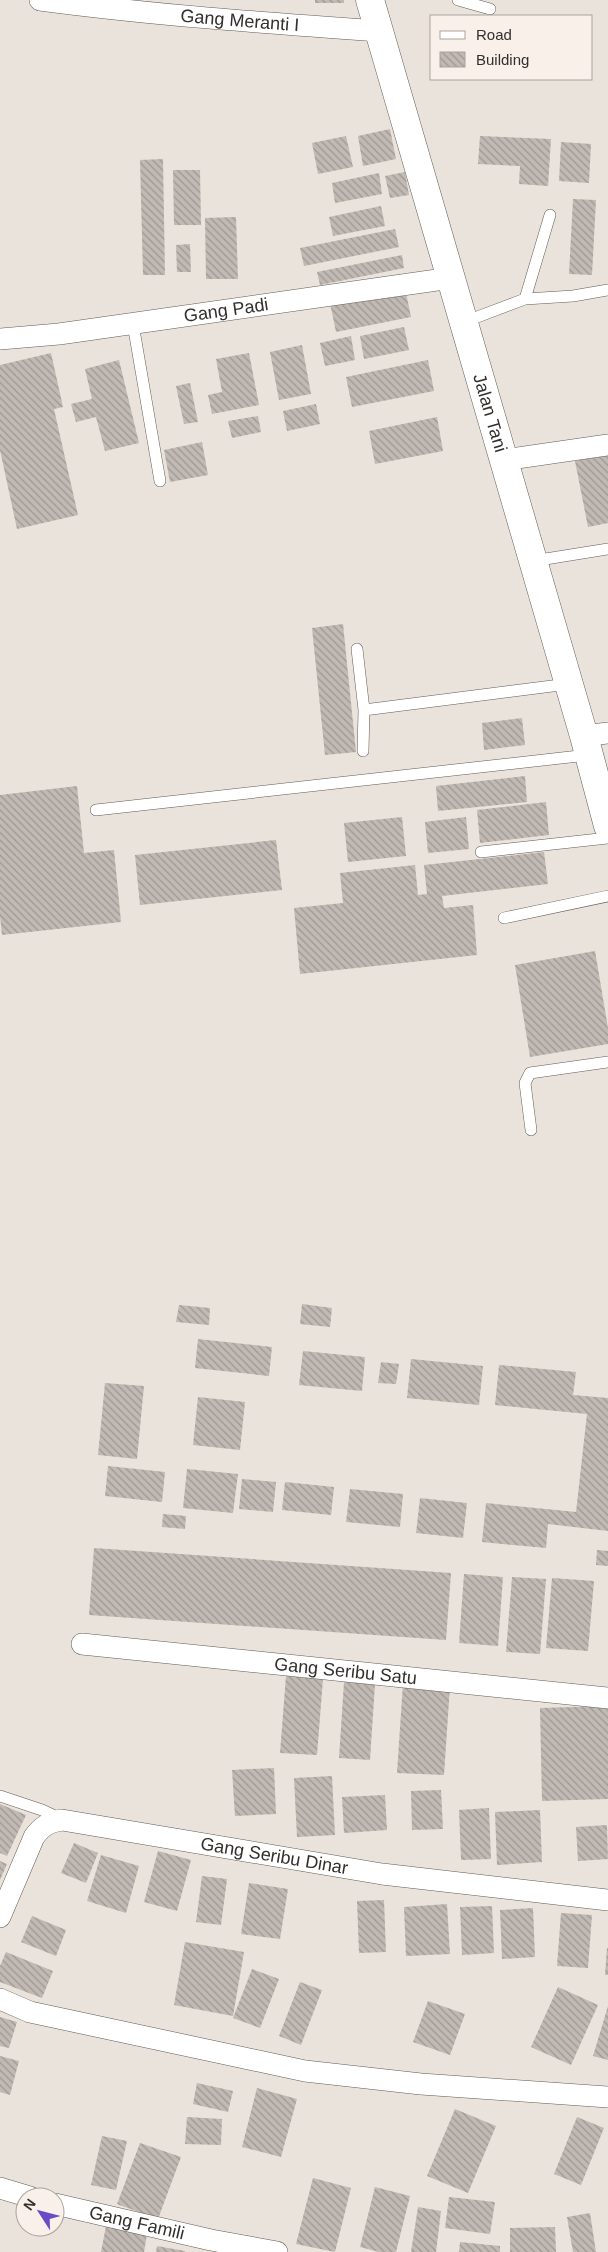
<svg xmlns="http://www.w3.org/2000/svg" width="608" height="2252" font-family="Arial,sans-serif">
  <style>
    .building { fill: url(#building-back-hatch) }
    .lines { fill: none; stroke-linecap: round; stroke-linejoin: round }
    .lane-casing { stroke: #615b55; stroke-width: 12 }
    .street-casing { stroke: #615b55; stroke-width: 22 }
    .highway-casing { stroke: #615b55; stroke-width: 29 }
    .lane { stroke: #fff; stroke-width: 11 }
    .street { stroke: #fff; stroke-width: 21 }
    .highway { stroke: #fff; stroke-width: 28 }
    .labels { text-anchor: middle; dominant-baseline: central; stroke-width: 4.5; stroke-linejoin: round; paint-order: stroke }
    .street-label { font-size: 18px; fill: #322f2d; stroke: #f8f0e9 }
  </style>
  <defs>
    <pattern id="building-back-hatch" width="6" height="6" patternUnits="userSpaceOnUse" patternTransform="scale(1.25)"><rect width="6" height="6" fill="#c1b9b3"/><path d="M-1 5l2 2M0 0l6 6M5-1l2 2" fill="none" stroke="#9d9792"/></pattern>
  </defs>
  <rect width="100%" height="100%" fill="#eae3dc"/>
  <!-- building -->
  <path class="building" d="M315,0H344V3H315Z
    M390,129L396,159L363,166L358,136Z
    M346,136L353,167L318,174L312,143Z
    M480,136L551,139L548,186L519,184L520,166L478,164Z
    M561,142L591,144L589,183L559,181Z
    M163,159L165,275H143L140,160Z
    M173,170H200L201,225H174Z
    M405,172L409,195L390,198L385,176Z
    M379,173L382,194L335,203L332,183Z
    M573,199L596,200L592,275L569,274Z
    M381,206L385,226L333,236L329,217Z
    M236,217L238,279H206L205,218Z
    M395,229L399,247L304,266L300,248Z
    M190,244L191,272H177L176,245Z
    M402,255L404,268L320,285L317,272Z
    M405,288L411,317L336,332L330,303Z
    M404,327L409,350L364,359L360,336Z
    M351,336L355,360L325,366L320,343Z
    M302,345L311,394L279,400L270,352Z
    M51,353L63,407L54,409L78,515L17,529L0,450V365Z
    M249,353L259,405L212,414L208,395L222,392L216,359Z
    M119,360L139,443L105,451L96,417L76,422L71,404L92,399L85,369Z
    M428,360L434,391L352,407L346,377Z
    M190,383L198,422L184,424L176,386Z
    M316,404L320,424L287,431L283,411Z
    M258,416L261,432L232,438L228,421Z
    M437,417L443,451L375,464L369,431Z
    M202,442L208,475L170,482L164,450Z
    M608,454V523L588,527L575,461Z
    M343,624L356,752L325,755L312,628Z
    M522,718L525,745L484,750L482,723Z
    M525,776L527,802L438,811L436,786Z
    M77,786L84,853L114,850L121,922L2,935L0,916V795Z
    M546,802L549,835L480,843L477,810Z
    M402,817L406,856L348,862L344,823Z
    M466,817L469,849L428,853L425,822Z
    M276,840L282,890L140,905L135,855Z
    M544,852L548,884L442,896L444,908L473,905L477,955L300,974L294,908L343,903L340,873L415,865L418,895L427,894L424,865Z
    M595,951L608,1028V1044L530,1057L515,965Z
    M302,1304L332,1308L330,1327L300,1324Z
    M179,1305L210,1308L209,1325L176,1322Z
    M198,1339L272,1347L269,1376L195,1368Z
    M303,1351L365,1357L362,1391L299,1385Z
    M411,1359L483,1366L479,1405L407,1398Z
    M381,1362L399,1364L396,1384L378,1383Z
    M499,1365L576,1372L573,1395L608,1398V1531L548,1524L546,1548L482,1542L486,1503L576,1512L587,1414L495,1405Z
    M105,1383L144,1386L137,1459L98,1455Z
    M198,1397L245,1402L240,1450L193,1445Z
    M108,1466L165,1472L162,1502L105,1496Z
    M187,1469L238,1474L233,1513L183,1508Z
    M242,1479L276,1482L273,1512L239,1509Z
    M285,1482L334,1487L331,1515L282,1510Z
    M350,1489L403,1494L400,1527L346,1522Z
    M420,1498L467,1503L463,1538L416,1533Z
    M163,1514L186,1516L185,1529L162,1527Z
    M94,1548L451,1573L446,1640L89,1615Z
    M597,1550L608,1551V1566L596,1565Z
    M464,1574L503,1577L498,1646L459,1643Z
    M512,1577L546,1579L540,1654L506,1652Z
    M552,1578L594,1581L588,1651L546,1648Z
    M286,1676L323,1679L317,1755L280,1753Z
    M344,1682L375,1684L370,1760L339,1758Z
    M403,1683L450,1686L444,1775L397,1773Z
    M608,1706V1799L542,1801L540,1708Z
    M274,1768L276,1814L235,1816L232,1770Z
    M332,1776L335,1835L297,1837L294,1778Z
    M441,1790L443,1829L412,1830L411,1791Z
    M385,1795L387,1830L344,1833L342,1797Z
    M0,1804L26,1815L7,1856L0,1853Z
    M489,1808L491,1859L461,1860L459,1810Z
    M540,1810L542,1862L497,1865L495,1812Z
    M607,1825L608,1859L578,1861L576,1827Z
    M74,1843L98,1853L86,1883L61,1873Z
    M158,1851L191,1860L177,1911L144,1902Z
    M101,1855L139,1866L126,1913L87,1901Z
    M0,1861L7,1864L0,1880Z
    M202,1876L227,1879L221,1925L196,1922Z
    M249,1883L288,1889L280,1939L241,1934Z
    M384,1900L386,1952L359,1953L357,1901Z
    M447,1904L450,1954L406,1956L404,1907Z
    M492,1906L494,1953L462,1955L460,1907Z
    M533,1908L535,1957L502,1959L500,1910Z
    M561,1913L592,1915L588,1968L557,1966Z
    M32,1916L66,1930L56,1956L21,1942Z
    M185,1942L244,1952L233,2016L174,2005Z
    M607,1948H608V1975H605Z
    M6,1952L53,1971L42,1998L0,1982V1966Z
    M252,1969L279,1979L260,2028L233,2018Z
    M300,1982L322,1990L301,2045L279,2036Z
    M558,1987L598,2005L571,2065L531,2047Z
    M428,2001L465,2014L450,2055L413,2042Z
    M608,2006V2060L593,2056Z
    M0,2017L17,2022L9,2048L0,2046Z
    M0,2056L19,2061L10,2095L0,2092Z
    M197,2083L233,2091L228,2112L193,2104Z
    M257,2088L297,2099L281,2157L242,2147Z
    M455,2109L496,2126L468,2193L427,2176Z
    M187,2117L222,2119L221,2145L185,2144Z
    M577,2117L604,2128L581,2185L554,2174Z
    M102,2136L127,2141L116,2190L91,2185Z
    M140,2143L181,2157L158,2219L117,2204Z
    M313,2178L351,2188L335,2252L296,2244Z
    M375,2187L410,2196L396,2252H379L360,2247Z
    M449,2197L495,2202L490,2234L445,2228Z
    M418,2207L441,2211L436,2252H411Z
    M590,2213L596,2252H573L567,2217Z
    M106,2226L147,2234L144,2252H101Z
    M555,2227L556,2252H510V2228Z
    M460,2242L500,2246V2252H459Z
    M157,2246L185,2251V2252H156Z"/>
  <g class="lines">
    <defs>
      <path id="lane" d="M458,0L490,9
        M525,299L573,296L608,290
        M464,322L525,299L550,215
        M133,324L160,481
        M533,561L608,549
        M357,649L364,710L568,684
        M363,751L364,710
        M96,810L588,755
        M481,852L608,838
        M504,918L608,896
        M531,1130L525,1083L530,1073L608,1062
        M0,1796L42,1810L61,1819"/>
      <g id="street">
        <path id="s1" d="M40,0C153,15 266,23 380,31"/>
        <path id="s2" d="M0,339L59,334L451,278"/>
        <path d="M504,460L608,445"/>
        <path d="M584,736L608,733"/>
        <path id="s3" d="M82,1644L608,1698"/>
        <path id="s4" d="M0,1917L34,1837C42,1826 49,1822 62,1820L382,1874L608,1900"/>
        <path d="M0,1999L30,2012L305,2071L421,2084L608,2097"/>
        <path d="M0,2188L30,2197"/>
        <path id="s5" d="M55,2204L211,2240L277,2252"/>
      </g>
      <g id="highway">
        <path id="s6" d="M370,0L584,736L608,826"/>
      </g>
    </defs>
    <!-- lane casing -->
    <use href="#lane" class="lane-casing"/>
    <!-- street casing -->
    <use href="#street" class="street-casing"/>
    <!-- highway casing -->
    <use href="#highway" class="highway-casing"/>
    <!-- lane -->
    <use href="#lane" class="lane"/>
    <!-- street -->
    <use href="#street" class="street"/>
    <!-- highway -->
    <use href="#highway" class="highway"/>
  </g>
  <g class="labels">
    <!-- street labels -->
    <g class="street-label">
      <text stroke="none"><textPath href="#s1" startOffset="201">Gang Meranti I</textPath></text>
      <text stroke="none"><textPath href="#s2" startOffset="228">Gang Padi</textPath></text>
      <text stroke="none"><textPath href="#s6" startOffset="430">Jalan Tani</textPath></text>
      <text stroke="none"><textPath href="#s3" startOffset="265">Gang Seribu Satu</textPath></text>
      <text stroke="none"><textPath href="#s4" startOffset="336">Gang Seribu Dinar</textPath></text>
      <text stroke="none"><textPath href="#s5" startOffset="84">Gang Famili</textPath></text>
    </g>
  </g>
  <!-- legend -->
  <rect x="430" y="15" width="162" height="65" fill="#f8f0e9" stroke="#a9a39e"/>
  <rect x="440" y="31" width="25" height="8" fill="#ffffff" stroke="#a9a39e"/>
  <text x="476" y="40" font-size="15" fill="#322f2d">Road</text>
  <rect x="440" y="52" width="25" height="15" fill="url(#building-back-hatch)" stroke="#a9a39e"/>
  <text x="476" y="65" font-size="15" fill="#322f2d">Building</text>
  <!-- north arrow -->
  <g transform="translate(40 2212) rotate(306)"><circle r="24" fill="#f8f0e9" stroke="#a9a39e"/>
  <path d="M0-4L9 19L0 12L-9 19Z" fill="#684cc5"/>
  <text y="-8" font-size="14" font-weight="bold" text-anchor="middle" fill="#322f2d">N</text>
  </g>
</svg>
